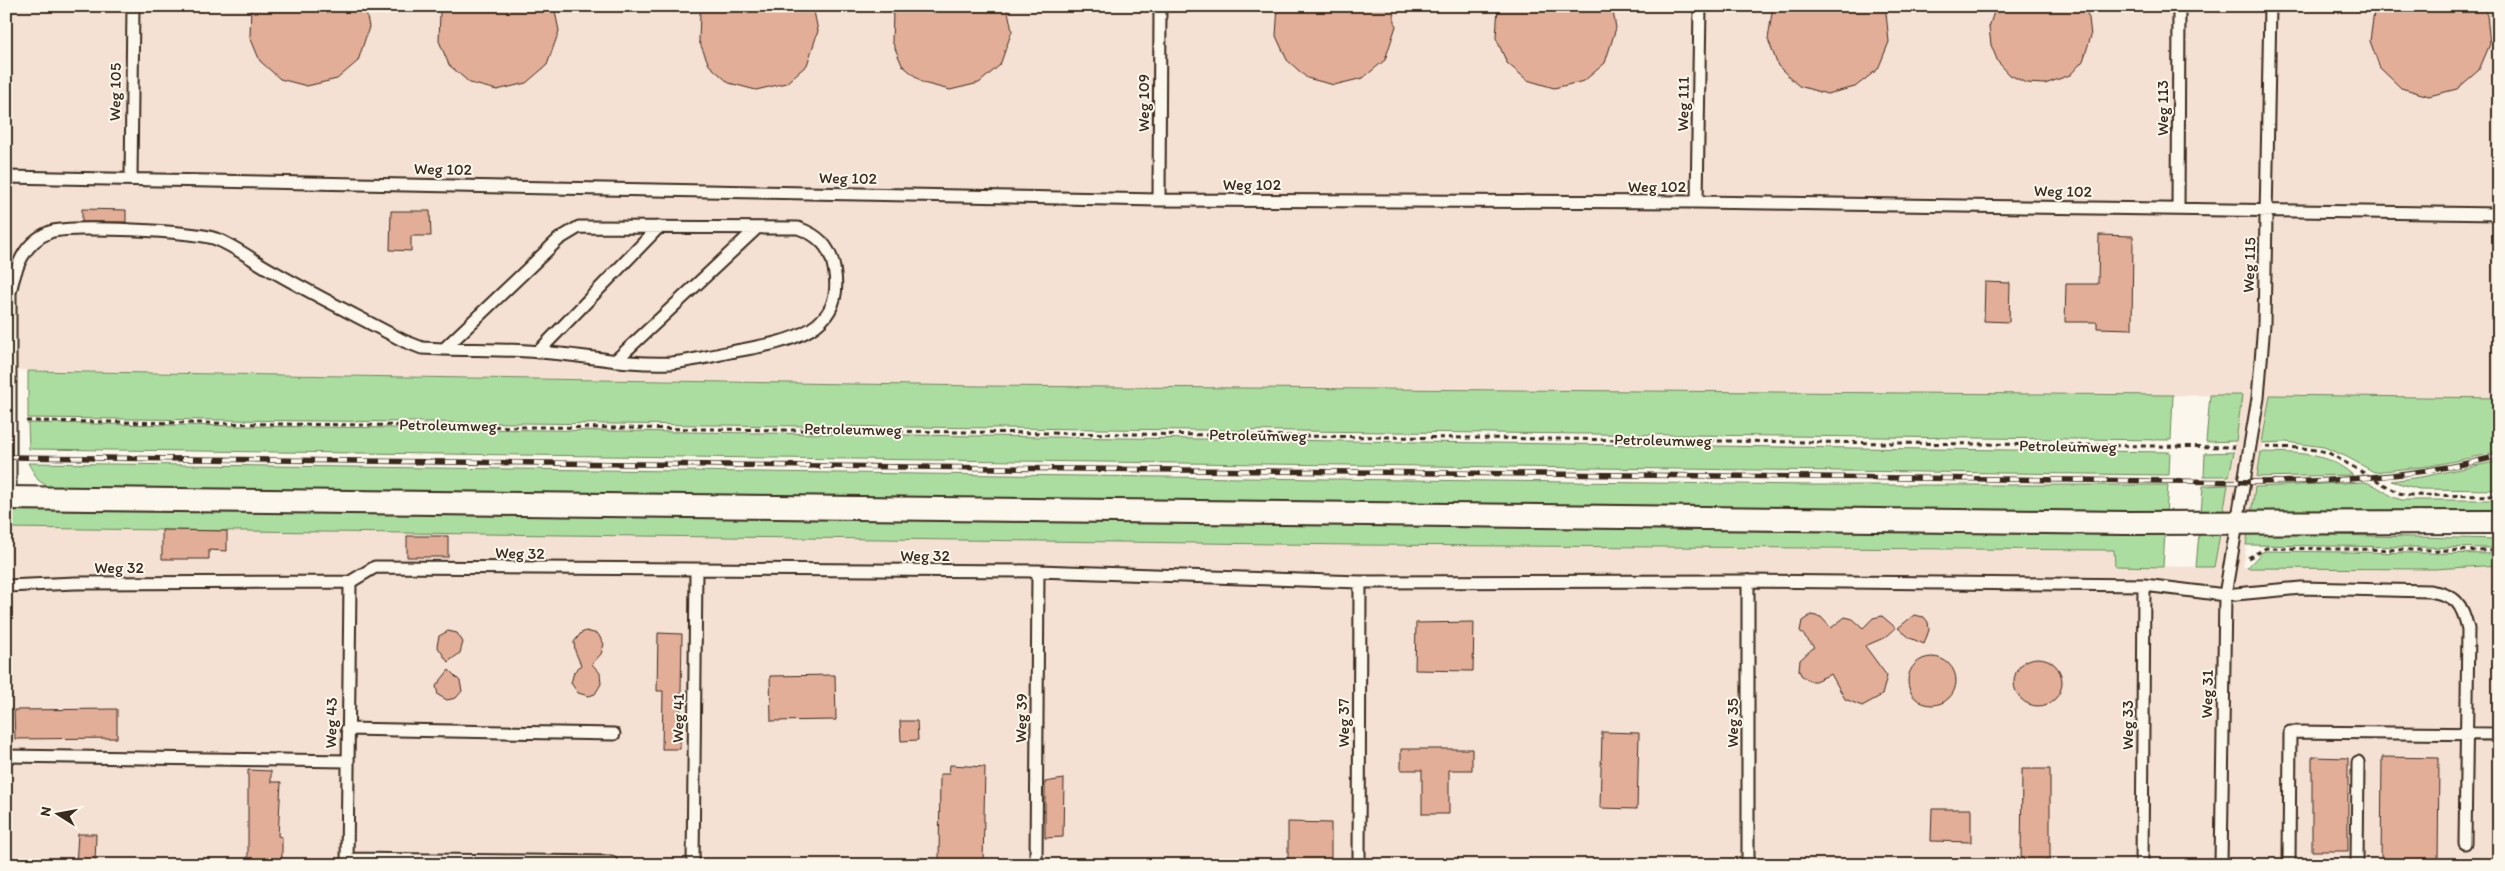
<svg xmlns="http://www.w3.org/2000/svg" width="2505" height="871" font-family="Itim,sans-serif">
  <style>
    .built { fill: #f4e1d3 }
    .green { fill: #aadd9f; stroke: #72845e }
    .building { fill: #e3ae98; stroke: #3b2a1e }
    .lines { fill: none; stroke-linecap: round; stroke-linejoin: round }
    .lane-casing { stroke: #3b2a1e; stroke-width: 15 }
    .street-casing { stroke: #3b2a1e; stroke-width: 26 }
    .path { stroke: #3b2a1e; stroke-width: 3; stroke-dasharray: 5 4; stroke-linecap: butt }
    .lane { stroke: #fbf7ec; stroke-width: 11 }
    .street { stroke: #fbf7ec; stroke-width: 22 }
    .rail-casing { stroke: #3b2a1e; stroke-width: 5.5 }
    .rail { stroke: #fbf7ec; stroke-width: 4; stroke-dasharray: 11; stroke-linecap: butt }
    .labels { text-anchor: middle; dominant-baseline: central; stroke-width: 4; stroke-linejoin: round; paint-order: stroke }
    .street-label { font-size: 16px; fill: #3b2a1e; stroke: #fbf7ec }
  </style>
  <rect width="100%" height="100%" fill="#fbf7ec"/>
  <filter id="ink" filterUnits="userSpaceOnUse"><feTurbulence type="fractalNoise" baseFrequency=".02" numOctaves="2"/><feDisplacementMap in="SourceGraphic" scale="10" xChannelSelector="R" yChannelSelector="G"/><feConvolveMatrix kernelMatrix="1 2 1 2 8 2 1 2 1" color-interpolation-filters="sRGB"/></filter>
  <g filter="url(#ink)">
    <!-- built -->
    <path class="built" d="M6,6H2499V401L2270,395L2243,567L2435,569L2499,565V865H6V528L1356,545L2114,550L2116,566L2214,567L2242,395L2101,396L981,386L6,370Z"/>
    <!-- green -->
    <path class="green" d="M28,371L981,386L2173,395L2171,440L28,418Z
      M2210,395H2242L2236,441L2206,442Z
      M2270,395L2499,398V452L2430,466L2374,472L2347,457L2324,447L2286,442L2262,443Z
      M28,423L1930,449L2170,452L2169,475L29,449Z
      M2234,452L2229,476H2204L2205,453Z
      M2261,452C2296,453 2325,451 2353,475L2257,477Z
      M2499,461V490L2419,489L2391,481L2421,477Z
      M28,463L1813,485H2168L2166,514L48,487L38,480Z
      M2364,482C2378,484 2388,497 2402,500H2499V511L2363,516L2251,514L2255,487Z
      M2228,485L2223,514H2201L2203,486Z
      M6,508L2165,532L2163,567L2115,566L2114,550L1356,545L6,528Z
      M2199,533L2220,534L2214,567H2196Z
      M2248,533L2499,539V548L2246,545Z
      M2266,551L2499,554V565L2435,569L2247,568L2262,552Z"/>
    <!-- building -->
    <path class="building" d="M251,6H365L369,27L358,61L337,79L307,86L280,79L260,61L250,37Z
      M444,6H554L559,31L547,65L526,83L497,90L470,83L449,65L439,41L440,13Z
      M704,6H813L818,31L807,65L786,83L756,90L729,83L709,65L699,41L700,13Z
      M897,6H1007L1012,31L1000,65L979,83L950,90L923,83L902,65L892,41L893,13Z
      M1278,6H1392L1396,26L1385,60L1363,78L1334,85L1307,78L1287,60L1276,36Z
      M1498,6H1612L1616,28L1605,63L1584,81L1554,88L1527,80L1507,63L1496,38Z
      M1773,6H1881L1886,13L1889,42L1878,69L1855,87L1827,94L1799,86L1778,66L1768,39Z
      M1996,6H2084L2089,18L2091,36L2083,61L2070,75L2045,84L2026,83L2010,75L1998,62L1991,45L1989,27Z
      M2379,6H2482L2487,15L2490,44L2479,70L2457,89L2429,96L2401,88L2380,68L2370,41L2374,12Z
      M82,209L126,210V222H82Z
      M391,211H430L431,236H411V251L390,250Z
      M2099,235L2133,236L2132,329L2097,328V322H2065L2066,284H2098Z
      M1985,282L2010,283L2009,322L1984,321Z
      M162,530L227,531V551L209,550V559H162Z
      M407,536H448V557H407Z
      M1811,615L1821,617L1831,628L1845,617L1853,619L1863,628L1873,618L1882,616L1896,628L1886,637L1865,646L1887,676L1882,695L1862,706L1845,699L1831,674L1815,681H1809L1801,675L1799,670L1800,660L1814,647L1800,631L1802,621Z
      M1914,615L1924,617L1928,622L1929,630L1924,644L1910,638L1898,628Z
      M1474,622L1473,671L1415,670L1416,623Z
      M448,631L457,633L463,642L460,653L448,662L437,646L439,636Z
      M586,631L598,634L604,644L601,654L592,664L600,673L601,684L595,694L589,696L578,693L571,683L574,672L581,665L575,651L574,642L581,633Z
      M658,633L682,634L680,749H662L663,691H657Z
      M1908 681a24 24 0 1 1 48 0a24 24 0 1 1-48 0Z
      M2014 682a24 24 0 1 1 48 0a24 24 0 1 1-48 0Z
      M449,670L460,681L462,691L456,698L447,700L438,695L436,686Z
      M835,675L836,720L771,721L770,676Z
      M117,709V738L15,739L14,710Z
      M900,721H917L918,740L901,741Z
      M1602,732L1639,733L1637,809L1600,808Z
      M1401,749H1472V770H1449V814H1422V770H1401Z
      M2312,757L2348,758V851H2312Z
      M2382,757L2439,758L2438,865H2381Z
      M950,765L985,767L983,865H939L940,774H949Z
      M2022,769H2050V860H2046L2047,865H2021Z
      M248,770L271,771V782H281L278,836L282,837V865H248Z
      M1064,779L1063,837L1045,838V782Z
      M1932,809H1971V842L1931,841Z
      M1288,822L1331,823V865H1288Z
      M78,834H96L95,865H76Z"/>
    <g class="lines">
      <defs>
        <path id="lane" d="M6,177L1159,200L1697,202L2499,214
          M131,179L133,6
          M1159,200L1160,6
          M1697,202L1700,6
          M2178,209L2179,6
          M538,352L659,227
          M615,361L757,228
          M10,498V293C15,268 24,242 50,232C68,225 197,231 216,239C237,247 256,263 276,273C318,297 361,318 404,341L422,348L444,349L559,239L579,227L798,228C818,235 830,246 834,268C848,336 778,343 730,352C711,356 691,361 671,363C627,365 583,355 539,352C508,349 476,350 444,349
          M1748,581V865
          M6,586L76,583L350,582L375,567L1038,571L1360,582L1748,581L2144,585L2225,595L2301,588L2429,591C2456,595 2462,603 2468,629L2465,843
          M347,729L614,734
          M6,756L347,761
          M347,859L611,862
          M347,865L350,582
          M693,865L696,571
          M1036,865L1038,571
          M1359,865L1360,582
          M2142,865L2144,585
          M2221,865L2225,595L2258,398L2264,324L2270,6
          M2289,865L2290,732L2499,734
          M2357,865L2358,762"/>
        <path id="street" d="M6,498L2125,523L2499,522"/>
      </defs>
      <!-- lane casing -->
      <use href="#lane" class="lane-casing"/>
      <!-- street casing -->
      <use href="#street" class="street-casing"/>
      <!-- path -->
      <path class="path" d="M26,421L2235,447
        M2266,447L2303,448L2327,452L2399,493L2409,495L2499,496
        M2248,558L2266,548L2499,551"/>
      <!-- lane -->
      <use href="#lane" class="lane"/>
      <!-- street -->
      <use href="#street" class="street"/>
      <defs>
        <path id="rail" d="M6,457L2260,482C2341,482 2420,476 2499,456"/>
      </defs>
      <!-- rail casing -->
      <use href="#rail" class="rail-casing"/>
      <!-- rail -->
      <use href="#rail" class="rail"/>
    </g>
  </g>
  <g class="labels">
    <!-- street labels -->
    <g class="street-label">
      <text transform="translate(115 92) rotate(-89)">Weg 105</text>
      <text transform="translate(1143 103) rotate(-90)">Weg 109</text>
      <text transform="translate(1683 104) rotate(-89)">Weg 111</text>
      <text transform="translate(2162 108) rotate(-90)">Weg 113</text>
      <text transform="translate(443 169) rotate(1)">Weg 102</text>
      <text transform="translate(848 178) rotate(1)">Weg 102</text>
      <text x="1252" y="184">Weg 102</text>
      <text x="1657" y="186">Weg 102</text>
      <text transform="translate(2063 191) rotate(1)">Weg 102</text>
      <text transform="translate(2249 265) rotate(-88)">Weg 115</text>
      <text transform="translate(448 425) rotate(1)">Petroleumweg</text>
      <text transform="translate(853 429) rotate(1)">Petroleumweg</text>
      <text transform="translate(1258 435) rotate(1)">Petroleumweg</text>
      <text transform="translate(1663 440) rotate(1)">Petroleumweg</text>
      <text transform="translate(2068 446) rotate(1)">Petroleumweg</text>
      <text transform="translate(520 553) rotate(1)">Weg 32</text>
      <text x="925" y="555">Weg 32</text>
      <text x="119" y="567">Weg 32</text>
      <text transform="translate(2207 694) rotate(-89)">Weg 31</text>
      <text transform="translate(678 718) rotate(-89)">Weg 41</text>
      <text transform="translate(1021 718) rotate(-89)">Weg 39</text>
      <text transform="translate(331 723) rotate(-89)">Weg 43</text>
      <text transform="translate(1343 723) rotate(-90)">Weg 37</text>
      <text transform="translate(1732 723) rotate(-90)">Weg 35</text>
      <text transform="translate(2127 725) rotate(-90)">Weg 33</text>
    </g>
  </g>
  <!-- margin -->
  <rect width="2505" height="871" fill="none" stroke="#fbf7ec" stroke-width="25"/>
  <rect x="12" y="12" width="2480" height="846" fill="none" stroke="#3b2a1e" stroke-width="2" filter="url(#ink)"/>
  <!-- north arrow -->
  <g transform="translate(58 814) rotate(281)" stroke="#fbf7ec" stroke-width="4" paint-order="stroke">
  <path d="M0-4L9 19L0 12L-9 19Z" fill="#3b2a1e"/>
  <text y="-8" font-size="14" font-weight="bold" text-anchor="middle" fill="#3b2a1e">N</text>
  </g>
</svg>
